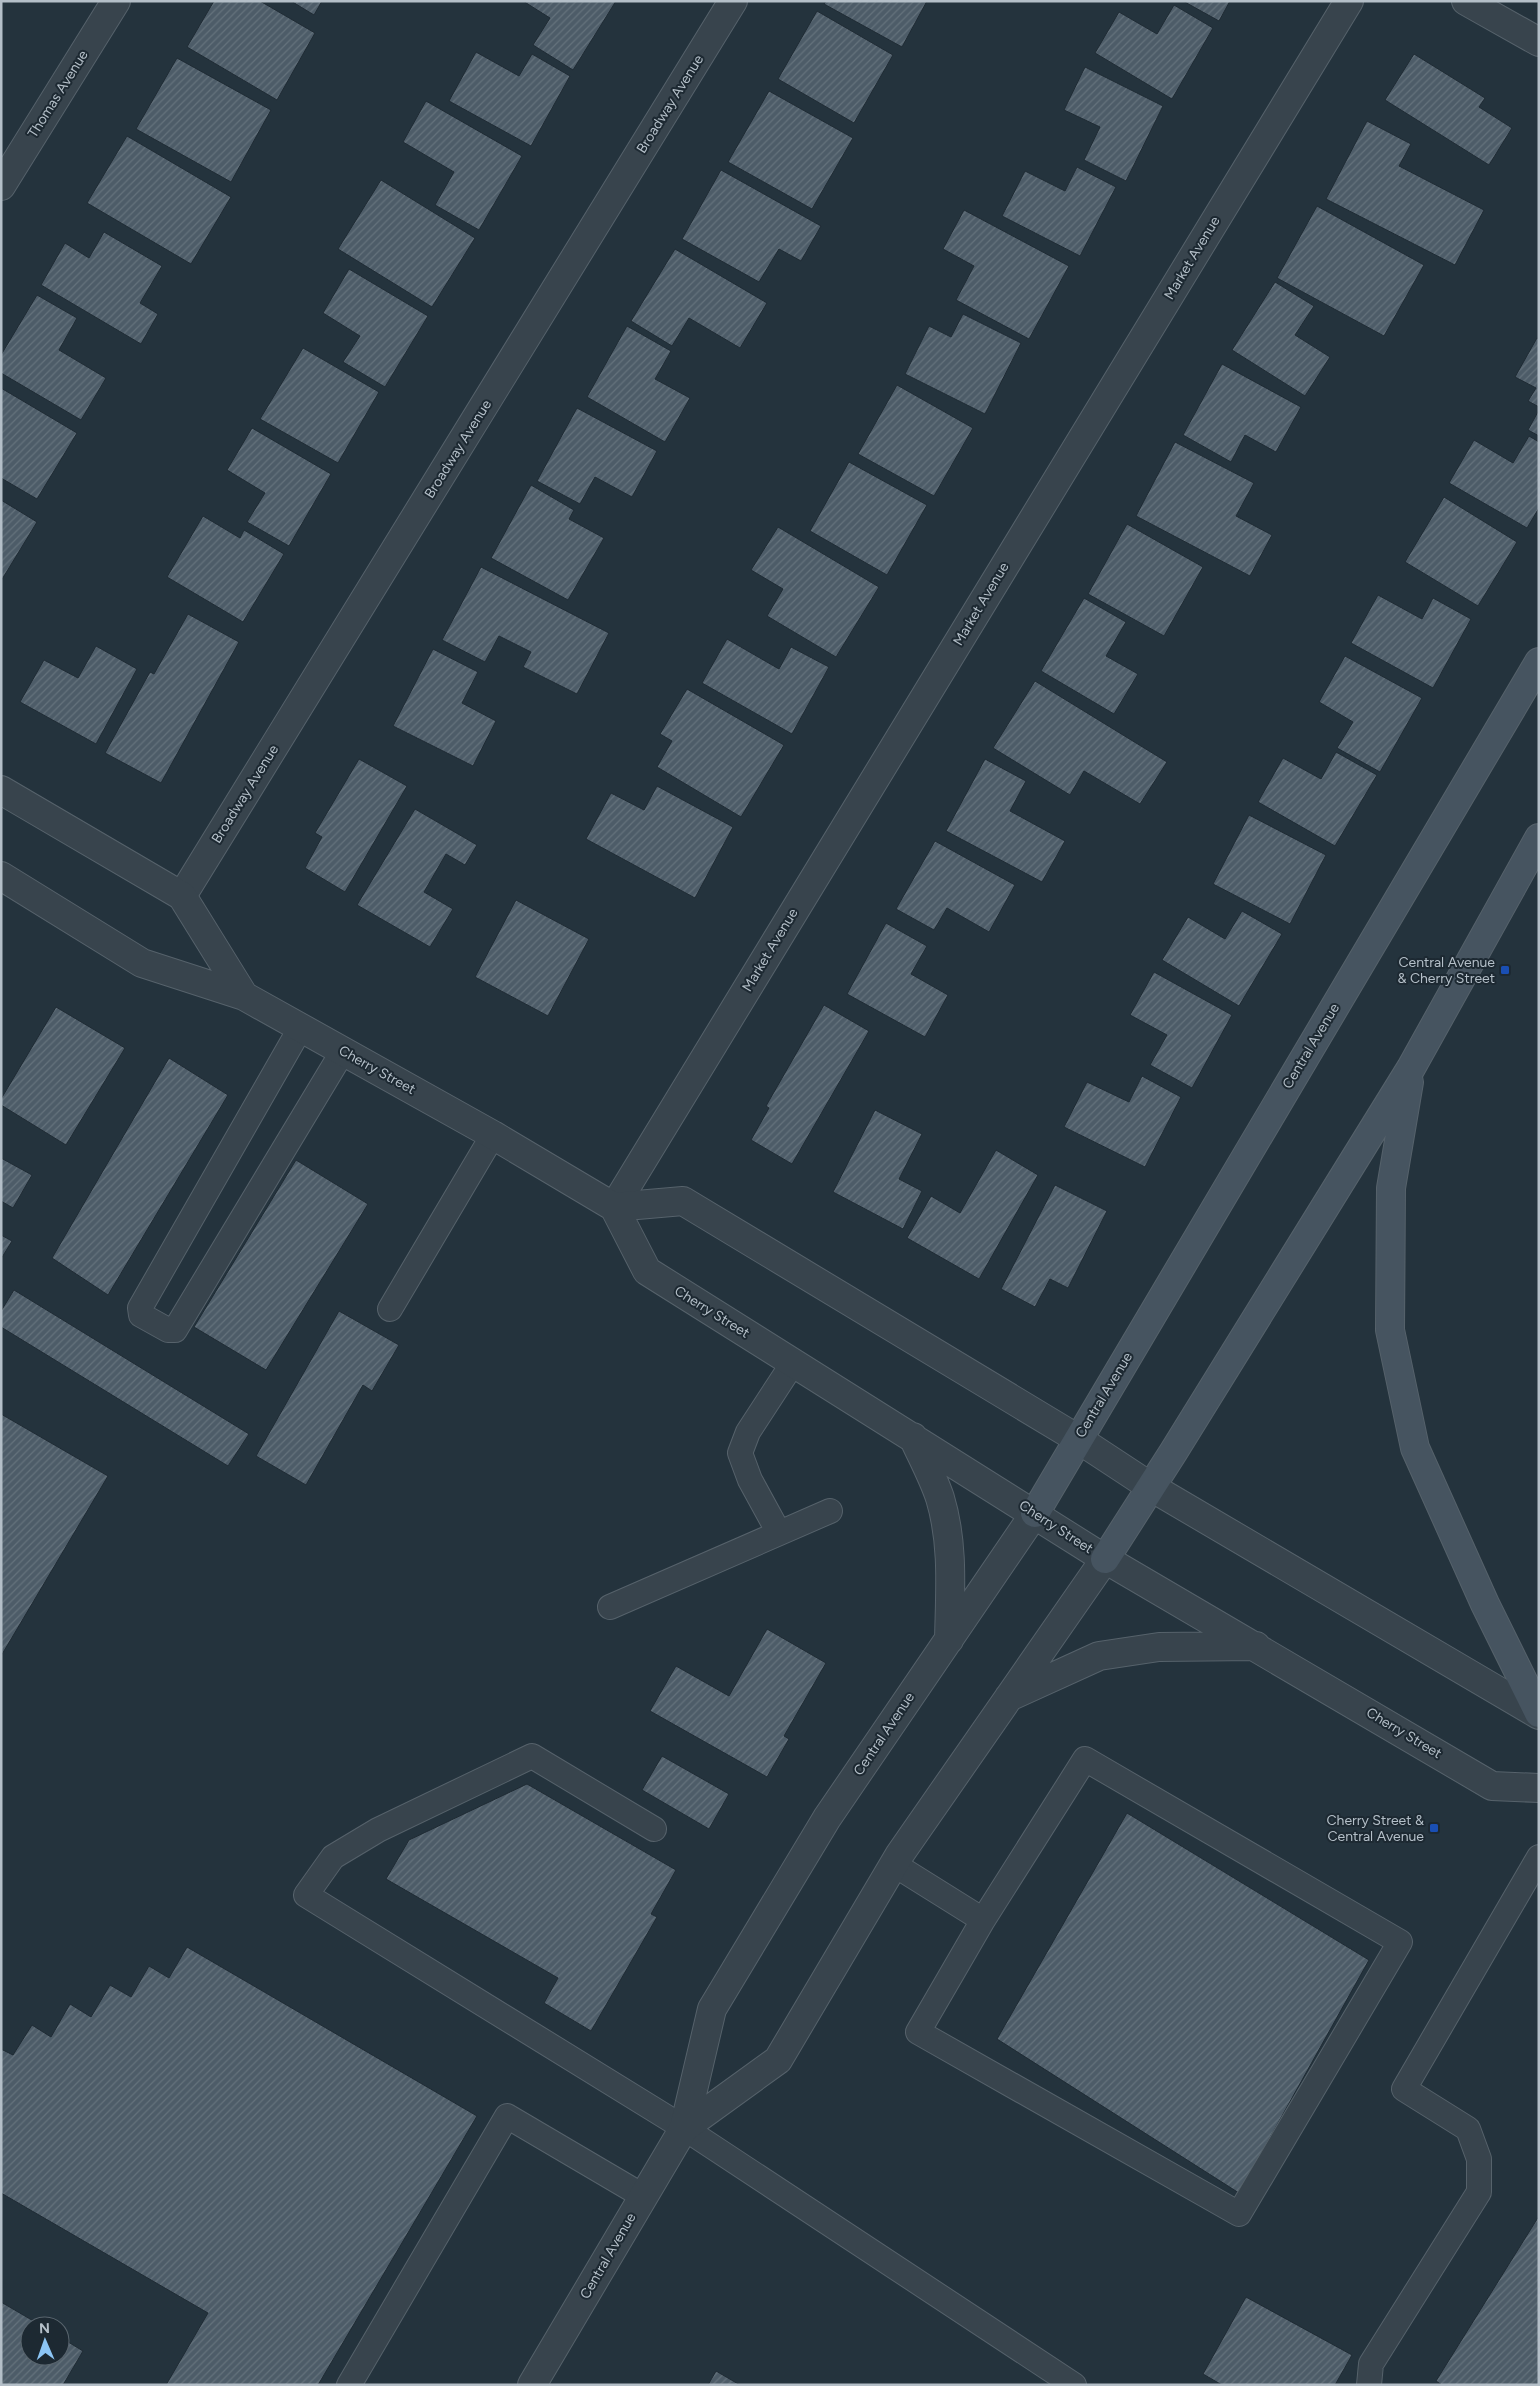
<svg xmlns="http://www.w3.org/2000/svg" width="1540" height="2386" font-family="Figtree,sans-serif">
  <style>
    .building { fill: url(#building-hatch); stroke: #1f2b34 }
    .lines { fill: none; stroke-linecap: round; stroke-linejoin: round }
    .service-casing { stroke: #56626b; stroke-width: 26 }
    .minor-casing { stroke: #56626b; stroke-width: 30 }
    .tertiary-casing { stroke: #56626b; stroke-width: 30 }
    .secondary-casing { stroke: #56626b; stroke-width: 30 }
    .service { stroke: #38444d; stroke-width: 24 }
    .minor { stroke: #38444d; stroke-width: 28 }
    .tertiary { stroke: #38444d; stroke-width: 28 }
    .secondary { stroke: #465460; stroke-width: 28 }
    .transit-dot { fill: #1a4fb4; stroke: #1d2932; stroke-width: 2 }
    .labels { text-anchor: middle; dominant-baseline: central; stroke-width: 4; stroke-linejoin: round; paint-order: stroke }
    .street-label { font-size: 14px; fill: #b4bfc8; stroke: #1d2932 }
    .poi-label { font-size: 14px; fill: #b4bfc8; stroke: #1d2932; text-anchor: end }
  </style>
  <defs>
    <pattern id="building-hatch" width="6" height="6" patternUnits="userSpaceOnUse" patternTransform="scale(1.25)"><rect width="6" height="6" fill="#4d5c68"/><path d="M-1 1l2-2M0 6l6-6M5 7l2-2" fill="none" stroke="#64727c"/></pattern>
  </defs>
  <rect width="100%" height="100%" fill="#24333d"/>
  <!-- building -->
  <path class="building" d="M214,1H260L315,33L277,100L187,47Z
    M291,1H322L314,15Z
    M523,1H616L573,70L533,45L550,18Z
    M826,1H927L902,47L824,4Z
    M1183,1H1230L1219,21Z
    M1174,5L1213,28L1172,99L1095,53L1119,12L1157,34Z
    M817,11L893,55L854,123L778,79Z
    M476,52L519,76L532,54L570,76L531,146L449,101Z
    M1414,54L1485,98L1479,107L1512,128L1489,165L1385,100Z
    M177,58L271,110L231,182L136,129Z
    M1085,67L1163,106L1126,181L1084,160L1100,127L1064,110Z
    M769,91L853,138L812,209L728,162Z
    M426,101L522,156L479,230L435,205L454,172L403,142Z
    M1367,121L1411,144L1399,166L1484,210L1455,265L1326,199Z
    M127,136L231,197L191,264L87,203Z
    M1077,167L1116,187L1080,256L1002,216L1025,171L1065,191Z
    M721,170L821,226L801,261L779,249L759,282L682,239Z
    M381,180L475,238L432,307L338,249Z
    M1317,206L1424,265L1384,336L1277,278Z
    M964,210L1069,266L1029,339L956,300L974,266L943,249Z
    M104,232L162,266L140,303L158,314L141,344L41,285L65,243L89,258Z
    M675,249L767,303L740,348L689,318L672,346L631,321Z
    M349,269L428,316L385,387L343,362L360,336L323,313Z
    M1275,282L1314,306L1295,335L1330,357L1305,396L1232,350Z
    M37,295L77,318L59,350L106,378L81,420L1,373V355Z
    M963,314L1021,343L985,414L905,374L929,326L951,337Z
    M627,326L671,351L655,379L690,398L665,442L587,397Z
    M1537,338L1539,339V407L1528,401L1536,388L1515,377Z
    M303,348L379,392L338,463L260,419Z
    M1222,364L1301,407L1276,452L1245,435L1231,462L1183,435Z
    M897,385L973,428L934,496L858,454Z
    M1,388L77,433L37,499L1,478Z
    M577,408L657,451L632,497L595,477L580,504L537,481Z
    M1539,410V436L1528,430Z
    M252,428L331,474L289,546L247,522L265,493L227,470Z
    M1529,436L1539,442V508L1527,528L1449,483L1474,440L1513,463Z
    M1175,442L1254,483L1236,516L1272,535L1250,576L1136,516Z
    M849,462L927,505L887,575L810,531Z
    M531,485L574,510L569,519L604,538L568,600L491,558Z
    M1444,497L1517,542L1478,606L1405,562Z
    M1,500L37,522L1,581Z
    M203,516L240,538L244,530L284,554L243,622L167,577Z
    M1127,524L1203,567L1164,636L1088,594Z
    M778,527L879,587L836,657L767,616L783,589L751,570Z
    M481,567L609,633L577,694L523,667L531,652L499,636L485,662L442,640Z
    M1378,595L1422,619L1433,598L1471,619L1433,688L1351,643Z
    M1084,598L1126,622L1106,656L1138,674L1114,714L1041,671Z
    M188,614L239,642L161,783L105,753L150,672L154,674Z
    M727,639L779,669L791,647L829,667L792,734L702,683Z
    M96,646L137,669L96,744L20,702L44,660L78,678Z
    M433,649L478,672L462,703L496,721L473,766L393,726Z
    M1345,656L1422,698L1380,772L1337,748L1353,722L1319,702Z
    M1035,681L1167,762L1140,804L1084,771L1070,795L993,748Z
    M687,689L784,745L741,817L657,767L672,741L660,734Z
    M1336,752L1377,775L1335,846L1258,802L1283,758L1321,779Z
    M359,759L407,786L345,892L305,868L322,837L315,833Z
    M985,759L1026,781L1010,811L1065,841L1042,882L946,831Z
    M657,786L733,827L695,898L586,839L611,793L644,810Z
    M415,809L477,845L465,865L446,854L424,892L453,909L430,947L357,905Z
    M1249,815L1326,855L1290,924L1213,884Z
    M935,841L1015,885L989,932L947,908L934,930L896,909Z
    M516,900L589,939L548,1016L475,977Z
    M1242,911L1282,934L1239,1006L1162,960L1188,917L1225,939Z
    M886,923L927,946L911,974L948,995L925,1037L847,994Z
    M1154,972L1232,1015L1192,1088L1150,1065L1167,1035L1130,1015Z
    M824,1005L869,1031L792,1164L751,1140L769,1108L766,1106Z
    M56,1007L125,1048L66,1145L1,1105V1099Z
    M169,1058L228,1095L108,1295L52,1258Z
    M1142,1076L1181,1097L1145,1167L1064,1127L1087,1082L1129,1102Z
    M875,1110L922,1134L899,1179L922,1191L903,1229L833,1192Z
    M996,1150L1038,1175L979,1279L907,1238L931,1196L960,1213Z
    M1,1158L32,1175L13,1208L1,1201Z
    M296,1160L368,1204L266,1370L194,1327Z
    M1055,1185L1107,1211L1068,1288L1050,1279L1035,1307L1001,1289Z
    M1,1235L12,1241L1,1259Z
    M14,1290L249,1434L228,1466L1,1327V1311Z
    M339,1311L399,1345L372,1391L363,1385L306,1485L256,1456Z
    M1,1414L108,1476L1,1656Z
    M767,1629L826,1663L784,1736L789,1739L767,1777L650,1711L676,1666L729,1696Z
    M662,1756L729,1794L709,1829L642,1790Z
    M527,1784L676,1870L651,1914L657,1917L591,2031L544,2003L558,1978L386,1879L409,1840Z
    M1127,1813L1369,1960L1239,2193L997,2039Z
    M187,1947L477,2116L318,2385H166L208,2313L1,2193V2049L13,2055L32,2025L51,2037L70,2004L91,2017L110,1985L131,1997L149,1966L169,1978Z
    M1539,2216V2385H1442L1436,2381Z
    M1246,2297L1352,2355L1335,2385H1222L1203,2374Z
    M1,2302L42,2326H30V2356H60V2337L83,2351L63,2385H1Z
    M716,2371L740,2385H708Z"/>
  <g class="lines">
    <defs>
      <path id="service" d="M301,1027L140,1308L141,1315L168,1330H175L343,1051
        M390,1309L493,1135
        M779,1533L750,1480L740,1453L748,1432L793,1363
        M610,1607L830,1511
        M654,1829L532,1756L378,1830L333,1857L306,1895L684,2128L1074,2385
        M895,1865L983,1920L1085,1759L1400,1942L1239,2214L918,2032L983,1920
        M349,2385L507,2116L643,2196
        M1369,2385L1371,2364L1479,2192V2159L1468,2129L1404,2089L1539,1857"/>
      <path id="minor" d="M1466,1L1539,42
        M1,186L116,1
        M182,896L733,1
        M614,1207L1349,1"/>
      <path id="tertiary" d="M1,790L182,896L244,996
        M1,876L142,963L244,996L493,1135L614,1207L647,1271L1105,1559L1492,1786L1539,1788
        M614,1207L683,1201L1078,1439L1151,1487L1539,1715
        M913,1437C922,1457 933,1477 940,1498C954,1544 950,1592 949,1640
        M1009,1697L1099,1656L1159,1647L1256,1646
        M684,2128L778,2060L900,1854L1105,1559
        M532,2385L684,2128L712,2009L827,1818L1035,1513"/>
      <path id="secondary" d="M1409,1082L1391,1188L1390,1330L1415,1448L1485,1604L1539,1713
        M1035,1513L1539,662
        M1105,1559L1174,1451L1411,1068L1539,838"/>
    </defs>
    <!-- service casing -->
    <use href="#service" class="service-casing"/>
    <!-- minor casing -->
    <use href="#minor" class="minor-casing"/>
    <!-- tertiary casing -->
    <use href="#tertiary" class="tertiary-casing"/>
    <!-- secondary casing -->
    <use href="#secondary" class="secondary-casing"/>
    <!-- service -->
    <use href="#service" class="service"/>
    <!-- minor -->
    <use href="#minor" class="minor"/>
    <!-- tertiary -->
    <use href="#tertiary" class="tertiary"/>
    <!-- secondary -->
    <use href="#secondary" class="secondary"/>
  </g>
  <!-- markers -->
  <g class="transit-dot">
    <rect x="1500" y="965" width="10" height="10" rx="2.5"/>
    <rect x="1429" y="1823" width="10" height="10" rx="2.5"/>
  </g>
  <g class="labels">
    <!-- street labels -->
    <g class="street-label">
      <text transform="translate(58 94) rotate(-58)">Thomas Avenue</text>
      <text transform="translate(670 104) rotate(-58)">Broadway Avenue</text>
      <text transform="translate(1192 258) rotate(-59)">Market Avenue</text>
      <text transform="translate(458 449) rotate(-58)">Broadway Avenue</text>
      <text transform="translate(981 604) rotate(-59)">Market Avenue</text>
      <text transform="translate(245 794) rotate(-58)">Broadway Avenue</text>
      <text transform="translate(770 950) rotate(-59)">Market Avenue</text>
      <text transform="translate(1311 1046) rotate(-59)">Central Avenue</text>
      <text transform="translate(377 1070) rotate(29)">Cherry Street</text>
      <text transform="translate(712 1312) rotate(32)">Cherry Street</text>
      <text transform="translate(1104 1395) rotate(-59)">Central Avenue</text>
      <text transform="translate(1056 1527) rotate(33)">Cherry Street</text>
      <text transform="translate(1404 1733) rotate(31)">Cherry Street</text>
      <text transform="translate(884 1734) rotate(-56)">Central Avenue</text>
      <text transform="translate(608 2256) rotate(-60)">Central Avenue</text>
    </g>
    <!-- poi labels -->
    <g class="poi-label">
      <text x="1495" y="962">Central Avenue<tspan x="1495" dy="16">&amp; Cherry Street</tspan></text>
      <text x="1424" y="1820">Cherry Street &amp;<tspan x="1424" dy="16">Central Avenue</tspan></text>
    </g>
  </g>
  <!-- border -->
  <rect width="1540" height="2386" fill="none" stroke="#b4bfc8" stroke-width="5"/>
  <!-- north arrow -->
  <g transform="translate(45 2341) rotate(358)"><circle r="24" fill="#1d2932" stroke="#59656e"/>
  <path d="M0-4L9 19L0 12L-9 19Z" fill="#8cc5f5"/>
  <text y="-8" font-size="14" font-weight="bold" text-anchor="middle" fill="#b4bfc8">N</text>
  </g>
</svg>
